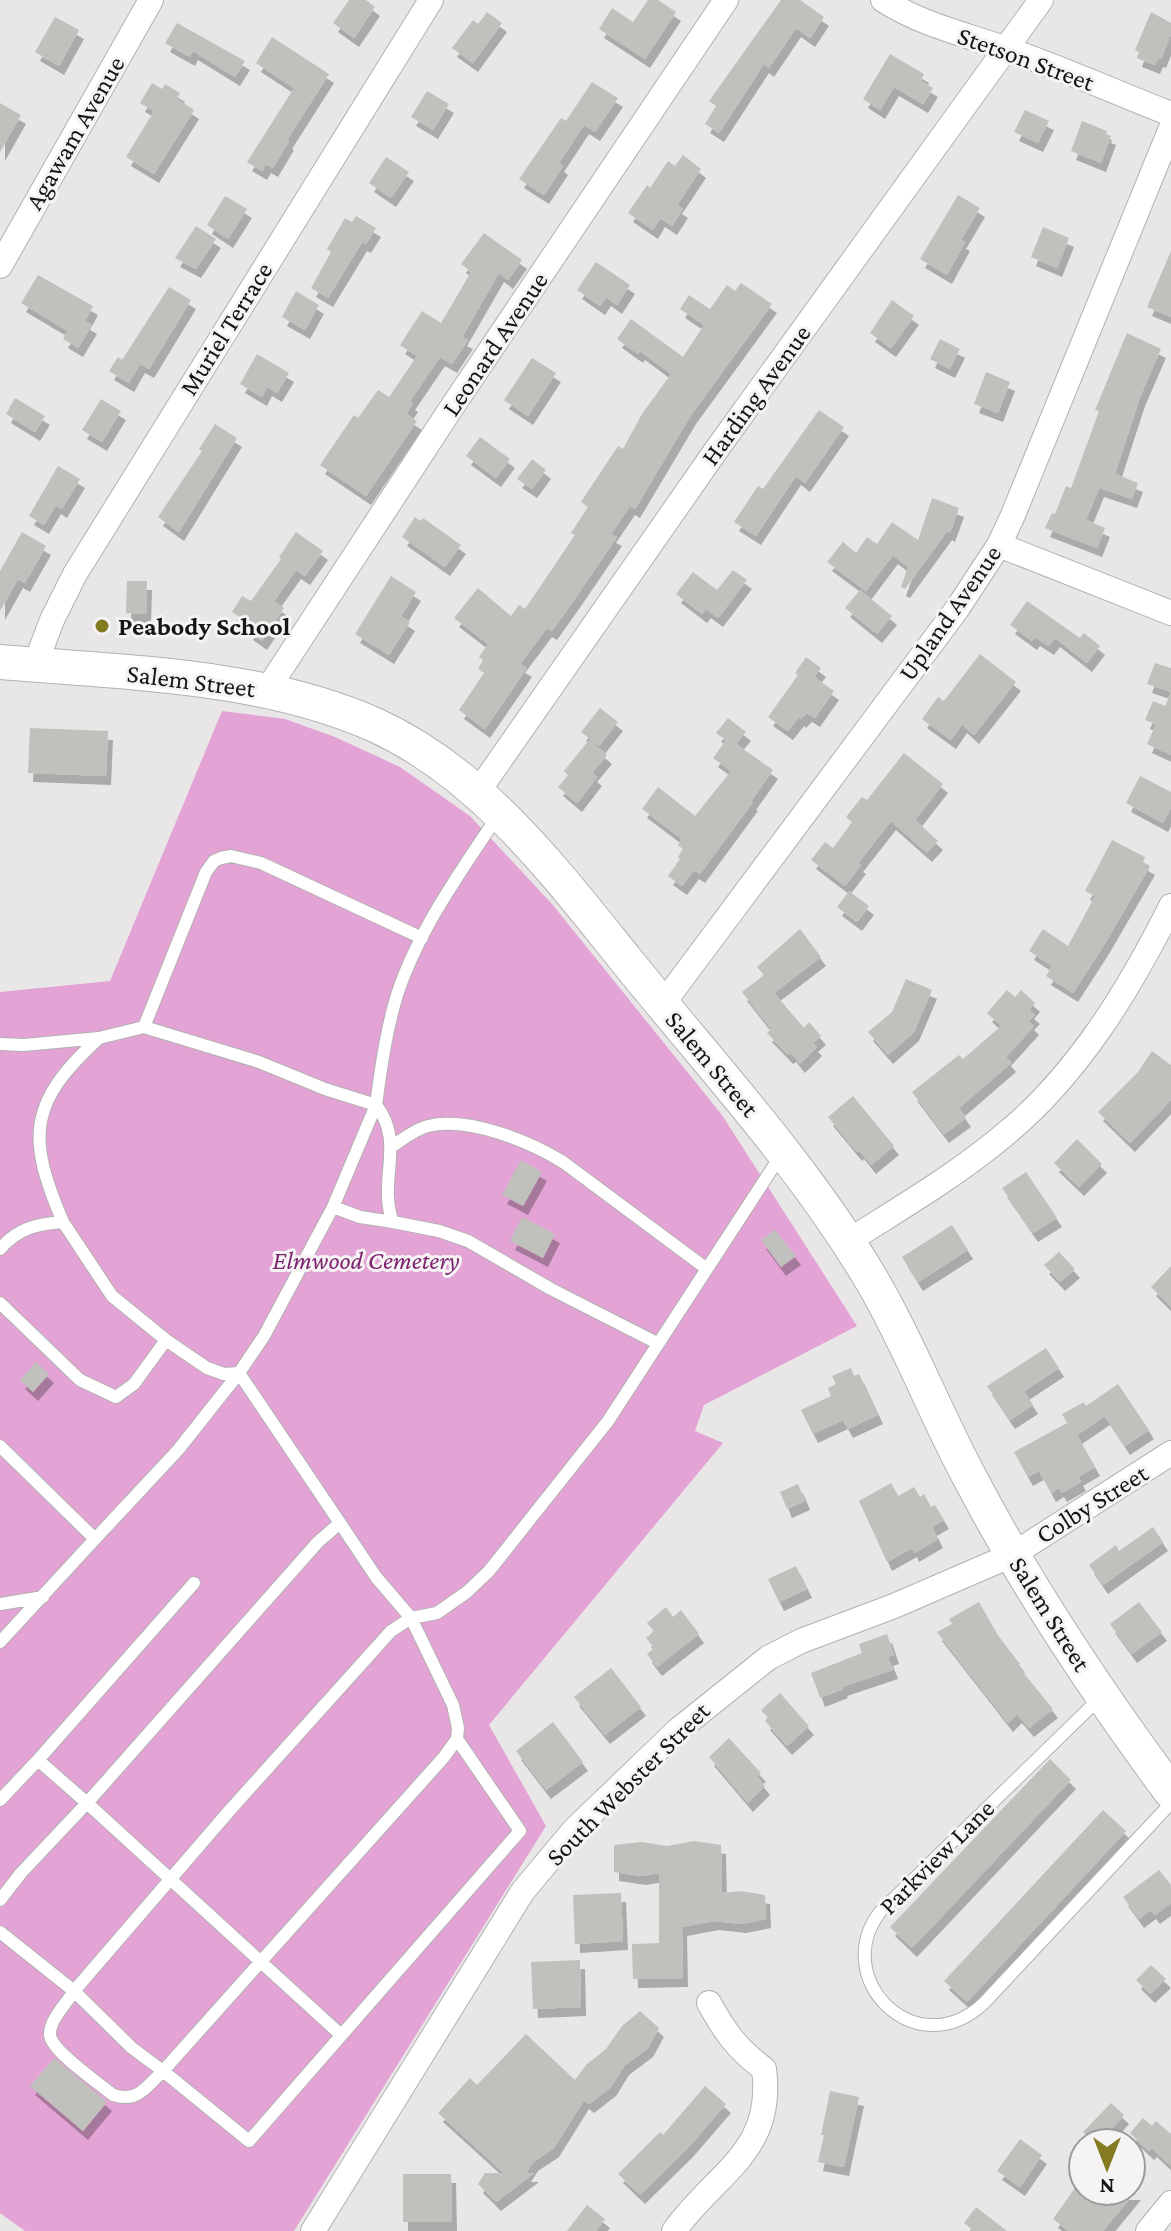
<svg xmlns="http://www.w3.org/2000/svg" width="1171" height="2231" font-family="'Crimson Pro',serif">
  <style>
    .green { fill: #e3a4d5 }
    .building { fill: #c0c0bd; filter: url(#shadow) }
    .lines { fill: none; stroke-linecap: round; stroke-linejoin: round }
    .service-casing { stroke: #b3b0b2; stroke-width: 14 }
    .minor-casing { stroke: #b3b0b2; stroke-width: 26 }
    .secondary-casing { stroke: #b3b0b2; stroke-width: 36 }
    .service { stroke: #fff; stroke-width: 12 }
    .minor { stroke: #fff; stroke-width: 24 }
    .secondary { stroke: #fff; stroke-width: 34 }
    .poi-dot { fill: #847b20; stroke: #f6f3f5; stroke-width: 3 }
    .labels { text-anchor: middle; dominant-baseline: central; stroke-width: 6; stroke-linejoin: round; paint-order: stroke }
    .street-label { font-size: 26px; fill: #161515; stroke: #f6f3f5 }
    .poi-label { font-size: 26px; font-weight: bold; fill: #161515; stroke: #f6f3f5; text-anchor: start }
    .park-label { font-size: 26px; font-style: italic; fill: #7e2370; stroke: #f6f3f5 }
  </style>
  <defs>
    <filter id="shadow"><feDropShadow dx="5" dy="9" stdDeviation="0" flood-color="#0004"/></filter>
  </defs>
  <rect width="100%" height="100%" fill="#e9e6e8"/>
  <!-- green -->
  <path class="green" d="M222,711L285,719L335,737L400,767L470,816L552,904L722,1115L857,1326L704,1405L695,1431L723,1443L489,1725L546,1826L294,2231H25L0,2213V992L110,981Z"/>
  <!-- building -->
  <path class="building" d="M349,0H366L375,7L354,38L333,23Z
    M648,0H658L676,12L645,59L599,29L612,8L633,22Z
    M781,0H800L824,17L810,38L796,28L769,68L764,64L719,133L705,124L716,106L709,101Z
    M487,12L502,23L473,63L452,48L473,20L478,24Z
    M1151,12L1171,23V34L1161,59L1158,58L1155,65L1137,58L1139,52L1135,50Z
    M55,17L79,30L59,66L35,52Z
    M177,23L245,61L235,77L193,51L190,57L165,43Z
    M272,37L329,74L287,140L289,141L273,168L266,164L262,171L247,162L294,88L256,63Z
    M890,54L924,74L921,81L933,88L923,104L894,87L880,110L863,99Z
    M592,82L618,98L595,132L584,125L559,163L563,166L544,195L519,179L561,118L566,121Z
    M152,83L162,89L165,84L180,93L177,99L194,110L154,174L126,157L154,111L140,103Z
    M427,91L449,104L433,130L411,117Z
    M0,103L21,115L0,152Z
    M1025,110L1049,121L1038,143L1014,132Z
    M1082,121L1107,131L1106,134L1111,136L1101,163L1071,151Z
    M683,155L701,169L677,205L683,209L672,226L660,218L653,230L628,213L647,185L650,188L668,161L675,166Z
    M386,157L409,172L391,198L369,183Z
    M958,195L980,208L961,240L965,242L947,275L920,259Z
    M225,196L247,209L228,239L207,225Z
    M356,216L376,228L366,244L362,242L328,298L311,288L331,252L327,249L345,218L352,222Z
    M196,226L216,239L196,269L175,258Z
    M1043,227L1069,238L1057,268L1031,257Z
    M484,233L522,260L508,280L499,273L462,337L468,340L452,364L440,357L410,401L413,403L406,414L417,421L366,496L320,465L354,415L358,418L378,390L389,397L417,356L400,345L422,311L441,323L471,272L461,264Z
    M1171,251V317L1147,307Z
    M596,262L630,285L617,305L606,297L600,306L577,290Z
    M38,275L93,306L85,321L92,325L78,348L63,339L68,331L21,303Z
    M741,283L772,304L691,415L635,509L630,506L611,534L617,537L574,600L552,631L547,628L520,664L527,668L485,729L459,710L484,673L478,669L483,660L479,657L488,644L454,618L478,588L511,616L519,605L525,609L575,535L571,533L588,507L581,502L618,446L623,449L642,414L671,374L640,351L638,354L617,339L631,319L683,357L704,325L680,309L689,295L710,309L727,285L735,291Z
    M169,287L191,300L149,369L140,364L129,383L109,371L118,357L122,360Z
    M296,291L319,305L305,330L282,317Z
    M892,300L914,316L891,348L870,333Z
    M1127,333L1161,349L1140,397L1115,474L1138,483L1132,499L1099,488L1086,520L1105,528L1097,548L1045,528L1052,513L1055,514L1066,486L1071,488L1099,411L1095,410Z
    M940,339L960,349L950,369L930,359Z
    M257,354L289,373L277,393L267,387L262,397L240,384Z
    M532,358L556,373L528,416L504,400Z
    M986,372L1010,382L998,413L974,404Z
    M15,398L45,416L35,432L6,414Z
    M101,399L121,411L102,442L82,430Z
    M819,410L844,427L805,483L796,476L756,536L734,522L758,486L763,489Z
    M215,424L237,438L179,532L158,517L202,451L199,449Z
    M480,437L510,459L496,478L466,456Z
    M532,459L546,470L532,489L517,479Z
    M58,466L80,479L62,509L56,505L44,525L29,516Z
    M932,498L959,508L950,533L947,531L905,589L901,587L908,567L893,555L866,591L827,562L843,542L856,553L867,537L877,544L892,522L918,540Z
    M415,517L421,521L423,518L461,545L445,567L402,537Z
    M22,532L46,546L25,583L18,579L0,611V571Z
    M296,532L323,551L305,576L296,570L274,601L284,608L262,641L248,631L252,625L232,612L242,596L251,601L281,559L279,557Z
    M733,570L747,580L718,618L706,609L702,614L676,594L693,572L717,590Z
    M391,576L416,592L401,616L410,622L389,655L355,634Z
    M127,581H147L146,614L126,613Z
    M860,590L892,616L877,634L845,608Z
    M1027,601L1080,638L1084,633L1100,646L1087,663L1055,638L1049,646L1035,637L1032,641L1010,625Z
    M980,654L1016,682L974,735L962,724L951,740L922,719L938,697L944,701Z
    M806,657L821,668L814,677L834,691L815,718L807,713L801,719L799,717L788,731L768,717L798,675L795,673Z
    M1155,663L1171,668V692L1147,684Z
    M1171,692V755L1147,744L1156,724L1145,720L1153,701L1165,706Z
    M600,708L618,722L599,746L581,732Z
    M728,718L746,732L736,744L773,770L751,801L753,802L700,874L694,870L682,886L668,876L680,859L678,857L683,849L678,845L682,839L642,809L658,787L695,816L731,771L713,758L726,740L716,733Z
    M30,728L108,731L106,776L28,773Z
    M589,740L607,755L592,773L597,777L577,803L558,787L568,775L564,771Z
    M904,753L943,784L915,820L938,841L927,853L891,821L858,863L861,865L845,886L811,860L825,842L833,848L852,822L846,817L862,797L867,800Z
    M1140,776L1171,792V808L1163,823L1126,803Z
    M1112,840L1145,857L1143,862L1150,866L1104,945L1073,993L1046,976L1052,966L1029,951L1043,929L1068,946L1095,896L1085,891Z
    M849,891L869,906L857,922L837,907Z
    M800,929L821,957L774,993L804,1028L809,1022L821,1036L813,1043L817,1047L800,1064L791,1053L788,1055L767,1033L771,1029L742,992L764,975L757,967Z
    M906,979L932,990L914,1032L888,1055L868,1032L892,1012Z
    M1007,990L1015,997L1021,990L1035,1003L1029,1010L1035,1015L1029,1021L1034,1026L1006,1057L1011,1063L959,1108L966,1118L944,1134L912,1092L959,1055L963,1059L1001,1026L987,1013Z
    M1152,1051L1171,1065V1100L1130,1143L1098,1112L1138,1072Z
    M853,1096L894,1146L871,1165L859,1150L857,1152L828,1117Z
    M1077,1139L1102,1164L1079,1187L1054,1163Z
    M521,1160L542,1172L523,1206L502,1195Z
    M1026,1172L1057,1218L1033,1233L1002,1188Z
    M522,1217L555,1234L543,1258L510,1241Z
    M952,1225L968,1250L918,1282L902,1257Z
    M775,1230L796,1256L781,1267L761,1240Z
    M1059,1252L1075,1269L1060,1282L1044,1265Z
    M1171,1266V1307L1151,1287Z
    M1046,1348L1059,1368L1024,1391L1033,1405L1010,1420L987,1386Z
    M36,1362L49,1374L33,1392L20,1380Z
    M851,1368L854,1376L859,1374L878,1415L848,1429L843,1420L813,1434L801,1410L831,1396L828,1388L836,1384L832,1376Z
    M1118,1384L1149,1430L1125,1446L1105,1416L1077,1435L1095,1467L1078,1477L1081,1482L1062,1493L1059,1488L1051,1493L1039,1471L1028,1477L1014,1452L1067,1423L1062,1414L1084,1402L1086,1406Z
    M891,1483L898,1496L914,1487L920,1497L924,1494L931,1507L935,1505L944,1520L932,1527L938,1539L914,1553L912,1548L887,1562L859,1501Z
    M798,1484L805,1501L787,1509L780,1492Z
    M1153,1527L1163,1542L1103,1585L1089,1565L1116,1545L1119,1551Z
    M796,1566L807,1589L779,1602L768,1579Z
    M979,1602L997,1634L1020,1664L1018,1666L1053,1709L1029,1728L1017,1714L1008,1723L937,1632L952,1624L949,1619Z
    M1139,1602L1162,1632L1132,1654L1110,1624Z
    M666,1607L673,1617L681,1610L699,1634L657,1667L647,1654L654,1648L646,1638L654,1631L647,1623Z
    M887,1634L894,1655L888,1657L893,1670L842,1687L843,1689L820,1698L811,1673L862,1653L859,1644Z
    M611,1668L641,1707L605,1735L574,1697Z
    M780,1693L809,1726L787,1746L765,1721L768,1718L761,1710Z
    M553,1722L583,1762L546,1790L516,1751Z
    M729,1738L761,1773L757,1776L765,1786L748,1803L709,1757Z
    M1050,1759L1071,1780L912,1948L890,1927Z
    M1103,1810L1126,1831L967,2002L944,1981Z
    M694,1841L721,1845L722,1893L740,1891L765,1895L766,1919L741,1924L714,1921L682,1927L683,1978L633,1979L632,1944L659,1943V1873L641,1876L614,1872V1845L642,1842L667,1846Z
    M1159,1870L1171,1885V1903L1155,1915L1151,1910L1139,1919L1123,1897Z
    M621,1893L623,1941L575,1944L573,1895Z
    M580,1960L581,2007L533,2009L531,1962Z
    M1151,1965L1166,1979L1150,1994L1136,1980Z
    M640,2011L659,2028L648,2048L624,2066L611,2087L589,2104L584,2100L554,2148L533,2162L526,2173H534L496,2202L478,2184L485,2173H504L438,2113L470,2078L477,2085L526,2034L575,2080L586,2065L606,2049L622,2026Z
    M54,2058L107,2102L83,2131L30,2086Z
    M705,2086L726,2104L688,2148L640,2195L618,2174L660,2132L663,2135Z
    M830,2091L859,2097L844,2167L818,2162L824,2135H821Z
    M1111,2103L1124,2115L1099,2143H1094L1083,2132Z
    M1143,2118L1152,2126L1156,2121L1171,2134V2166L1152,2148L1149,2151L1130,2133Z
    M1020,2139L1042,2155L1020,2187L997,2171Z
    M403,2174H451L452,2222H403Z
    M1077,2185L1083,2191H1136L1103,2231H1069L1053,2219Z
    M587,2205L605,2219L596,2231H567Z
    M976,2207L1007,2231H974L964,2223Z"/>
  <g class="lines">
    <defs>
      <path id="service" d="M422,938L261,863L231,856L221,858L214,861L206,872L144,1027L259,1062L325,1089L376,1105C381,1068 386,1031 397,995C418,931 460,872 497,817
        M99,1038L144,1027
        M0,1044L24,1045L99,1038C29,1102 26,1136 63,1222C37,1224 18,1228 0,1249
        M391,1147C402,1140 415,1129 428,1126C469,1116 530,1142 563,1162L707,1269
        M333,1207L376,1105C406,1143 377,1181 393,1222L360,1217L333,1207L264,1336L239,1373L340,1523
        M63,1222L112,1296L166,1340L207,1368L224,1374L239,1373L178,1450L95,1539
        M393,1222L439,1231L468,1241L551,1289L657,1343
        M0,1303L80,1380L116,1397L134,1384L166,1340
        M0,1446L95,1539L0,1642
        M0,1604L43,1597
        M1102,1696L880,1912C829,1978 916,2067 984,2003L1171,1803
        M38,1760L194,1583
        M0,1800L38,1760L87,1803L318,1542L340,1523L376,1577L411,1618L453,1705L458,1728L457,1739L444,1757L163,2071L132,2048L74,1991L230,1810L391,1631L411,1618L437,1613L467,1592L489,1571L608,1421L781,1155
        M0,1900L21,1873L87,1803L341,2035
        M0,1932L74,1991C67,2003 49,2020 50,2035C51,2051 100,2084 113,2095C138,2103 146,2087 163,2071L249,2141L520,1831L457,1739"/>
      <path id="minor" d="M883,0C922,25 965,34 1009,50C1064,69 1117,93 1171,114
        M0,266L151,0
        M999,545L1171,613
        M35,665L52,620L75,574L431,0
        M267,690L450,410L726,0
        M477,793L717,449L1041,0
        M662,1005L957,609L999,545L1013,515L1171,128
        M847,1242C900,1208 954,1177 1003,1136C1077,1076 1129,990 1171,906
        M313,2231L523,1891L574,1830L678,1730L768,1658L801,1641L894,1606L1012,1555L1171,1453
        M674,2231C716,2172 775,2152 764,2069C737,2049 725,2032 709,2003
        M1148,2231L1171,2203"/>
      <path id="secondary" d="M0,662C124,673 260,674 375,725C481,773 555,872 626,960C711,1066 805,1166 874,1284C910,1346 936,1415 970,1478C1028,1589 1097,1692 1171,1792"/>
    </defs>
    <!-- service casing -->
    <use href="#service" class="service-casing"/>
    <!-- minor casing -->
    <use href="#minor" class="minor-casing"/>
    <!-- secondary casing -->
    <use href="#secondary" class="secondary-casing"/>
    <!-- service -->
    <use href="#service" class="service"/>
    <!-- minor -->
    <use href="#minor" class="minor"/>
    <!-- secondary -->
    <use href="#secondary" class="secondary"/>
  </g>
  <!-- markers -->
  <circle class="poi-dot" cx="102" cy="626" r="8"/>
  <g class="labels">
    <!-- street labels -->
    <g class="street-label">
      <text transform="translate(1026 59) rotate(20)">Stetson Street</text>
      <text transform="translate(75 133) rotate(-60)">Agawam Avenue</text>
      <text transform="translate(226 329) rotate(-58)">Muriel Terrace</text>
      <text transform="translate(495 344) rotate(-56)">Leonard Avenue</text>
      <text transform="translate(756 395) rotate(-54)">Harding Avenue</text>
      <text transform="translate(950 613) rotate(-55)">Upland Avenue</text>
      <text transform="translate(191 681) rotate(7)">Salem Street</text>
      <text transform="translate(712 1064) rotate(50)">Salem Street</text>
      <text transform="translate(1092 1504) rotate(-32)">Colby Street</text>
      <text transform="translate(1050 1614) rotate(58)">Salem Street</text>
      <text transform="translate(628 1784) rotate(-45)">South Webster Street</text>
      <text transform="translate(937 1857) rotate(-45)">Parkview Lane</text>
    </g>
    <!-- poi labels -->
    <g class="poi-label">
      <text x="118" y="626">Peabody School</text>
    </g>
    <!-- park labels -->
    <g class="park-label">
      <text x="366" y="1260">Elmwood Cemetery</text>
    </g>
  </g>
  <!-- north arrow -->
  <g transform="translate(1107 2167) rotate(180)"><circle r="38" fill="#f6f3f5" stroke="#9c9a9b" stroke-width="2"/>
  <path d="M0-6L14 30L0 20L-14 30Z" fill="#847b20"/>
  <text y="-12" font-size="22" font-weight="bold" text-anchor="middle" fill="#161515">N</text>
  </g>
</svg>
